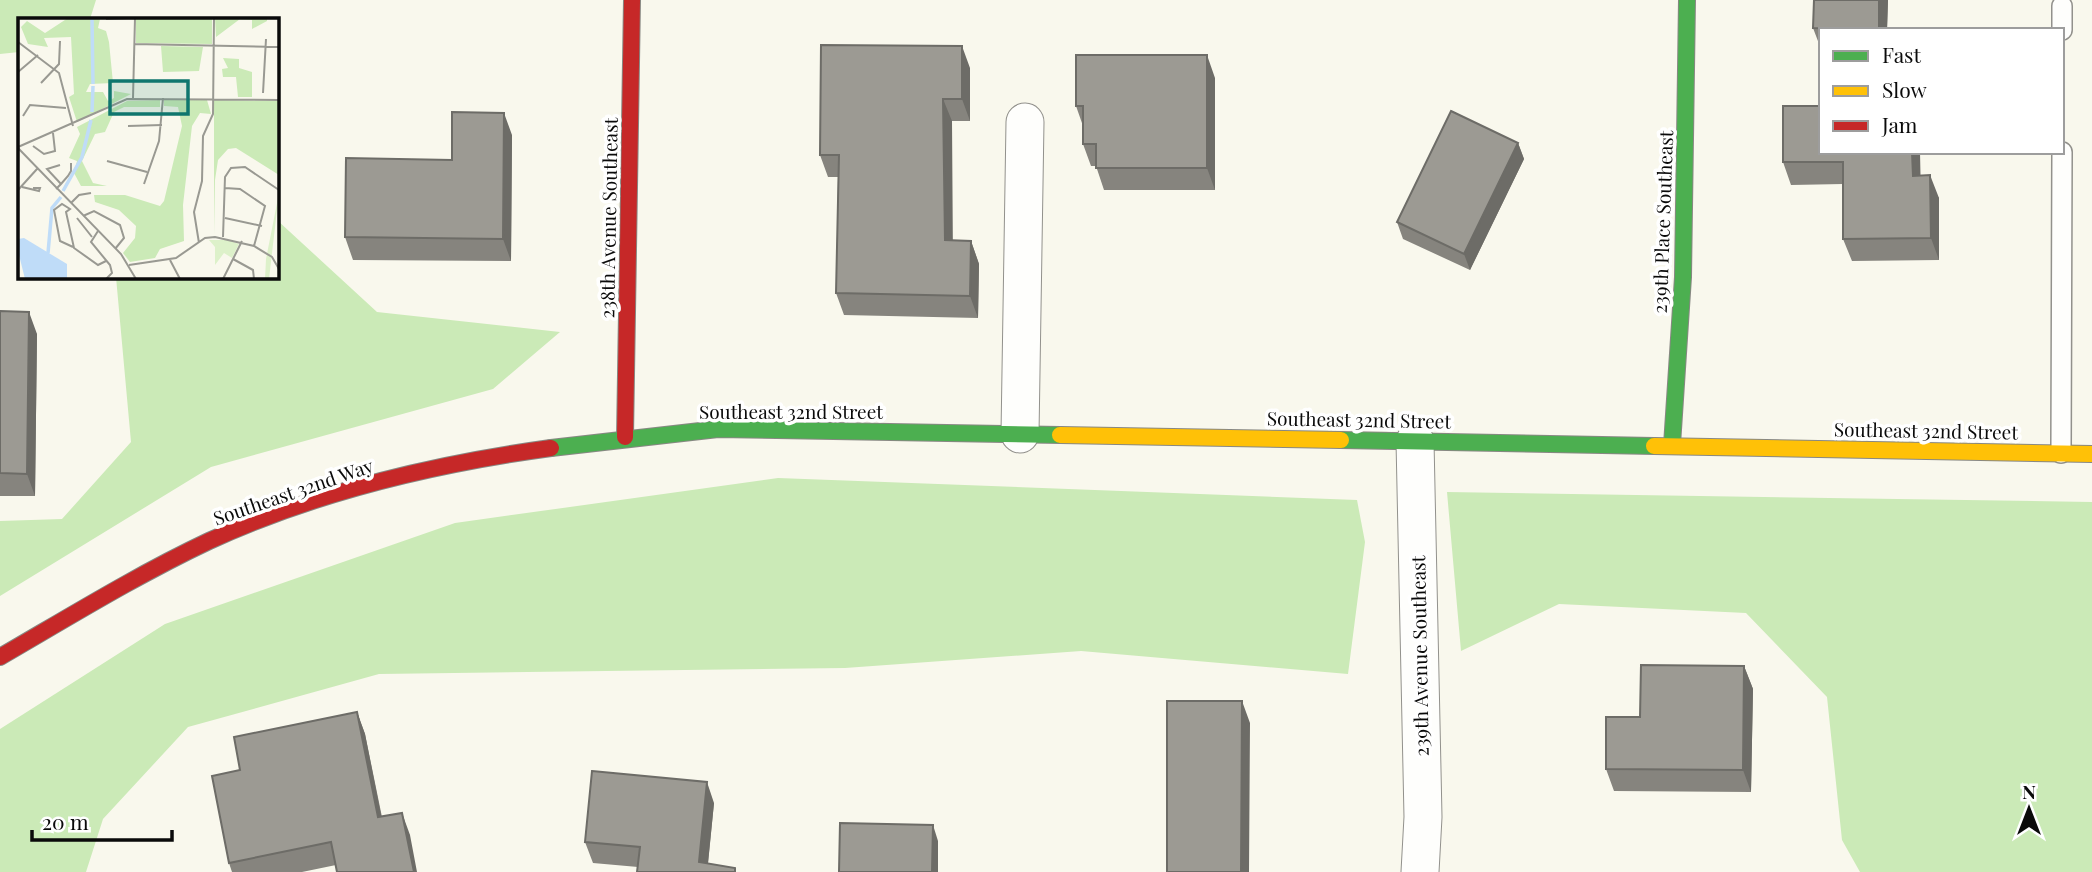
<svg xmlns="http://www.w3.org/2000/svg" width="2092" height="872" font-family="'Playfair Display',serif">
  <style>
    .forest { fill: #cbeab7 }
    .lines { fill: none; stroke-linecap: round; stroke-linejoin: round }
    .lane-casing { stroke: #92918c; stroke-width: 22 }
    .street-casing { stroke: #92918c; stroke-width: 39 }
    .fast-casing { stroke: #888883; stroke-width: 18 }
    .slow-casing { stroke: #888883; stroke-width: 18 }
    .jam-casing { stroke: #888883; stroke-width: 18 }
    .lane { stroke: #fefefc; stroke-width: 19 }
    .street { stroke: #fefefc; stroke-width: 37 }
    .fast { stroke: #4caf50; stroke-width: 16 }
    .slow { stroke: #ffc107; stroke-width: 16 }
    .jam { stroke: #c62828; stroke-width: 16 }
    .wall { fill: #86847e }
    .shaded-wall { fill: #6d6c67 }
    .building { fill: #9c9a93; stroke: #6d6c67; stroke-width: 2 }
    .labels { text-anchor: middle; dominant-baseline: central; stroke-width: 7; stroke-linejoin: round; paint-order: stroke }
    .street-label { font-size: 19px; fill: #0a0a0a; stroke: #fff }
    .inset-river { fill: none; stroke: #bfdcf8; stroke-width: 3.5 }
    .inset-road { fill: none; stroke: #999992; stroke-width: 2 }
    .view { fill: #0f766e; fill-opacity: 0.15; stroke: #0f766e; stroke-width: 3.5 }
    .inset-edge { fill: none; stroke: #0a0a0a; stroke-width: 3.5 }
  </style>
  <rect width="100%" height="100%" fill="#f9f8ed"/>
  <!-- forest -->
  <path class="forest" d="M0,0H96L90,19H19V52L0,54Z
    M277,220L377,312L560,332L493,389L211,467L0,596V521L62,519L131,442L116,277L276,276Z
    M778,478L1357,500L1365,542L1348,674L1081,651L845,668L379,674L188,727L103,819L86,872H0V729L165,624L455,523Z
    M1447,492L2092,502V872H1860L1842,840L1827,697L1746,613L1559,604L1461,651Z"/>
  <g class="lines">
    <defs>
      <path id="lane" d="M2062,30V6
        M2061,453L2062,152"/>
      <path id="street" d="M1020,434L1025,122
        M1415,441L1423,817L1420,872"/>
      <path id="fast" d="M1341,440L1654,446
        M1672,445L1683,277L1687,0
        M551,448L718,429L1060,435"/>
      <path id="slow" d="M1060,435L1341,440
        M1654,446L2092,454"/>
      <path id="jam" d="M625,437L632,0
        M0,657C69,617 137,575 209,541C316,492 434,464 551,448"/>
    </defs>
    <!-- lane casing -->
    <use href="#lane" class="lane-casing"/>
    <!-- street casing -->
    <use href="#street" class="street-casing"/>
    <!-- fast casing -->
    <use href="#fast" class="fast-casing"/>
    <!-- slow casing -->
    <use href="#slow" class="slow-casing"/>
    <!-- jam casing -->
    <use href="#jam" class="jam-casing"/>
    <!-- lane -->
    <use href="#lane" class="lane"/>
    <!-- street -->
    <use href="#street" class="street"/>
    <!-- fast -->
    <use href="#fast" class="fast"/>
    <!-- slow -->
    <use href="#slow" class="slow"/>
    <!-- jam -->
    <use href="#jam" class="jam"/>
  </g>
  <!-- wall -->
  <path class="wall" d="M1814,0H1888L1887,30H1821V49L1813,28Z
    M970,68V121H952V241H971L979,264L978,318L844,315L836,293L838,177H828L820,155Z
    M1215,78V190H1104L1096,166H1091L1083,144V126L1076,106Z
    M1783,106L1921,176L1939,198V260L1852,261L1843,239V184L1791,185L1783,162Z
    M512,135L511,261L353,260L345,237L452,160Z
    M1518,143L1524,159L1470,270L1403,239L1397,222Z
    M0,311L37,334L35,496H0Z
    M1744,666L1753,689L1751,792L1614,791L1606,769L1640,717Z
    M357,712L365,734L382,817L410,835L336,865L302,872H232L229,863L240,770Z
    M714,803L708,864L638,867L593,863L585,842Z"/>
  <!-- shaded-wall -->
  <path class="shaded-wall" d="M1879,0H1888L1887,30H1879Z
    M962,46L970,68V121L962,99Z
    M1207,55L1215,78V190L1207,168Z
    M943,99L952,121L953,263L945,240Z
    M504,113L512,135L511,261L503,239Z
    M1518,143L1524,159L1470,270L1464,254Z
    M1912,152H1920L1921,199L1913,176Z
    M1930,175L1939,198V260L1931,238Z
    M971,241L979,264L978,318L970,296Z
    M29,312L37,334L35,496L27,474Z
    M1744,666L1753,689L1751,792L1743,770Z
    M1242,701L1250,723L1249,872H1241Z
    M357,712L365,734L386,840L378,817Z
    M707,782L714,803L707,872L699,862Z
    M402,813L410,835L417,872H414Z
    M933,825L938,841V872H932Z"/>
  <!-- building -->
  <path class="building" d="M1814,0H1879V29L1813,28Z
    M821,45L962,46V99H943L945,240L971,241L970,296L836,293L839,155H820Z
    M1076,55H1207V168H1096V144H1083V106H1076Z
    M1783,106H1821V152H1912L1913,176L1930,175L1931,238L1843,239V162H1783Z
    M1451,111L1518,143L1464,254L1397,222Z
    M452,112L504,113L503,239L345,237L346,158L452,160Z
    M0,311L29,312L27,474L0,473Z
    M1641,665L1744,666L1743,770L1606,769V717H1640Z
    M1167,701H1242L1241,872H1167Z
    M357,712L378,817L402,813L414,872H337L331,842L229,863L212,776L240,770L234,737Z
    M592,771L707,782L699,862L735,868V872H637L640,847L585,842Z
    M840,823L933,825L932,872H839Z"/>
  <g class="labels">
    <!-- street labels -->
    <g class="street-label">
      <text transform="translate(608 218) rotate(-89)">238th Avenue Southeast</text>
      <text transform="translate(1662 222) rotate(-88)">239th Place Southeast</text>
      <text x="791" y="411">Southeast 32nd Street</text>
      <text transform="translate(1359 419) rotate(1)">Southeast 32nd Street</text>
      <text transform="translate(1926 430) rotate(1)">Southeast 32nd Street</text>
      <text transform="translate(293 491) rotate(-19)">Southeast 32nd Way</text>
      <text transform="translate(1419 656) rotate(-91)">239th Avenue Southeast</text>
    </g>
  </g>
  <!-- overview -->
  <g transform="translate(18 18)">
    <rect width="261" height="261" fill="#f9f8ed"/>
    <path d="M261,175L251,261H247L248,241ZM191,222H210L221,226L214,240L206,235L197,247V229Z" fill="#ddf1ca"/>
    <path d="M50,0H91L82,1L80,10L88,13L91,24L95,65L72,66L68,74H85L90,83L96,80V73L113,76L59,104L51,79L56,76L53,19L26,20L30,29L10,26L3,9L9,3L27,15ZM118,0H194V26L118,25ZM197,0H249V3L234,11V2L222,1L198,19ZM143,28L185,29L181,53L145,54ZM205,40L221,41V50L234,54V79H220L218,59H205L204,51L210,50ZM142,82V89H106L96,94L87,114L77,116L64,143L75,165L89,168H63L56,155L59,143L51,140L62,116L59,109L109,83ZM146,82H189L193,96L182,95L174,108L165,187L166,223L142,231L137,240L112,244L105,235L117,220L118,208L101,192L77,184L76,177H107L142,188L146,183L164,108L160,89L146,88ZM196,82L261,83V157L218,130L210,131L200,142L197,162L196,217Z" fill="#cbeab7"/>
    <path d="M6,220L49,246V261H7L0,233V221Z" fill="#bfdcf8"/>
    <path class="inset-river" d="M74,0L75,66M74,94L75,68M45,173L64,139L73,102M30,235L34,190L43,179"/>
    <path class="inset-road" d="M88,1L117,0M0,24L41,55L55,108M116,26L261,29M0,54L20,37M23,65L41,46L42,23M245,75L248,21M115,80L117,0M5,98L12,87L48,90M110,108L144,107M15,128L26,136L37,133L35,115M0,129L109,81L261,82M0,130L103,236L118,261M89,143L129,154M42,147L29,151L43,166M126,166L141,123L145,80M4,169L21,173L22,170H15M207,170L222,171L247,188L236,228M38,171L43,166L50,158L53,153V145V152M0,172L19,151M53,185L61,177L73,175M65,198L76,193L102,207L106,220L97,231M59,200L74,219M207,200L244,208M80,213L73,224L92,247L94,255L88,261M205,219L207,159L213,150L227,149L261,172M181,225L176,194L184,163L185,118L195,96L196,0M55,229L42,223L36,192L44,186L52,191L48,194L56,230L80,247L88,243M215,241L235,252L236,261M152,242L162,261M111,247L158,240L187,220L197,219L236,228L254,239L261,251M205,261L224,223"/>
    <path class="view" d="M92,63H170V96H92Z"/>
    <rect width="261" height="261" class="inset-edge"/>
  </g>
  <!-- legend -->
  <rect x="1819" y="28" width="245" height="126" fill="#ffffff" stroke="#9d9d9d" stroke-width="2"/>
  <rect x="1833" y="51" width="35" height="10" fill="#4caf50" stroke="#9d9d9d" stroke-width="2"/>
  <text x="1882" y="63" font-size="21" fill="#0a0a0a">Fast</text>
  <rect x="1833" y="86" width="35" height="10" fill="#ffc107" stroke="#9d9d9d" stroke-width="2"/>
  <text x="1882" y="98" font-size="21" fill="#0a0a0a">Slow</text>
  <rect x="1833" y="121" width="35" height="10" fill="#c62828" stroke="#9d9d9d" stroke-width="2"/>
  <text x="1882" y="133" font-size="21" fill="#0a0a0a">Jam</text>
  <!-- north arrow -->
  <g transform="translate(2029 809)" stroke="#ffffff" stroke-width="5" paint-order="stroke">
  <path d="M0-5L12 26L0 18L-12 26Z" fill="#0a0a0a"/>
  <text y="-10" font-size="19" font-weight="bold" text-anchor="middle" fill="#0a0a0a">N</text>
  </g>
  <!-- scale -->
  <path d="M32 830v10h140v-10" fill="none" stroke="#0a0a0a" stroke-width="3.5"/>
  <text x="42" y="830" font-size="21" fill="#0a0a0a" stroke="#ffffff" stroke-width="5" paint-order="stroke">20 m</text>
</svg>
